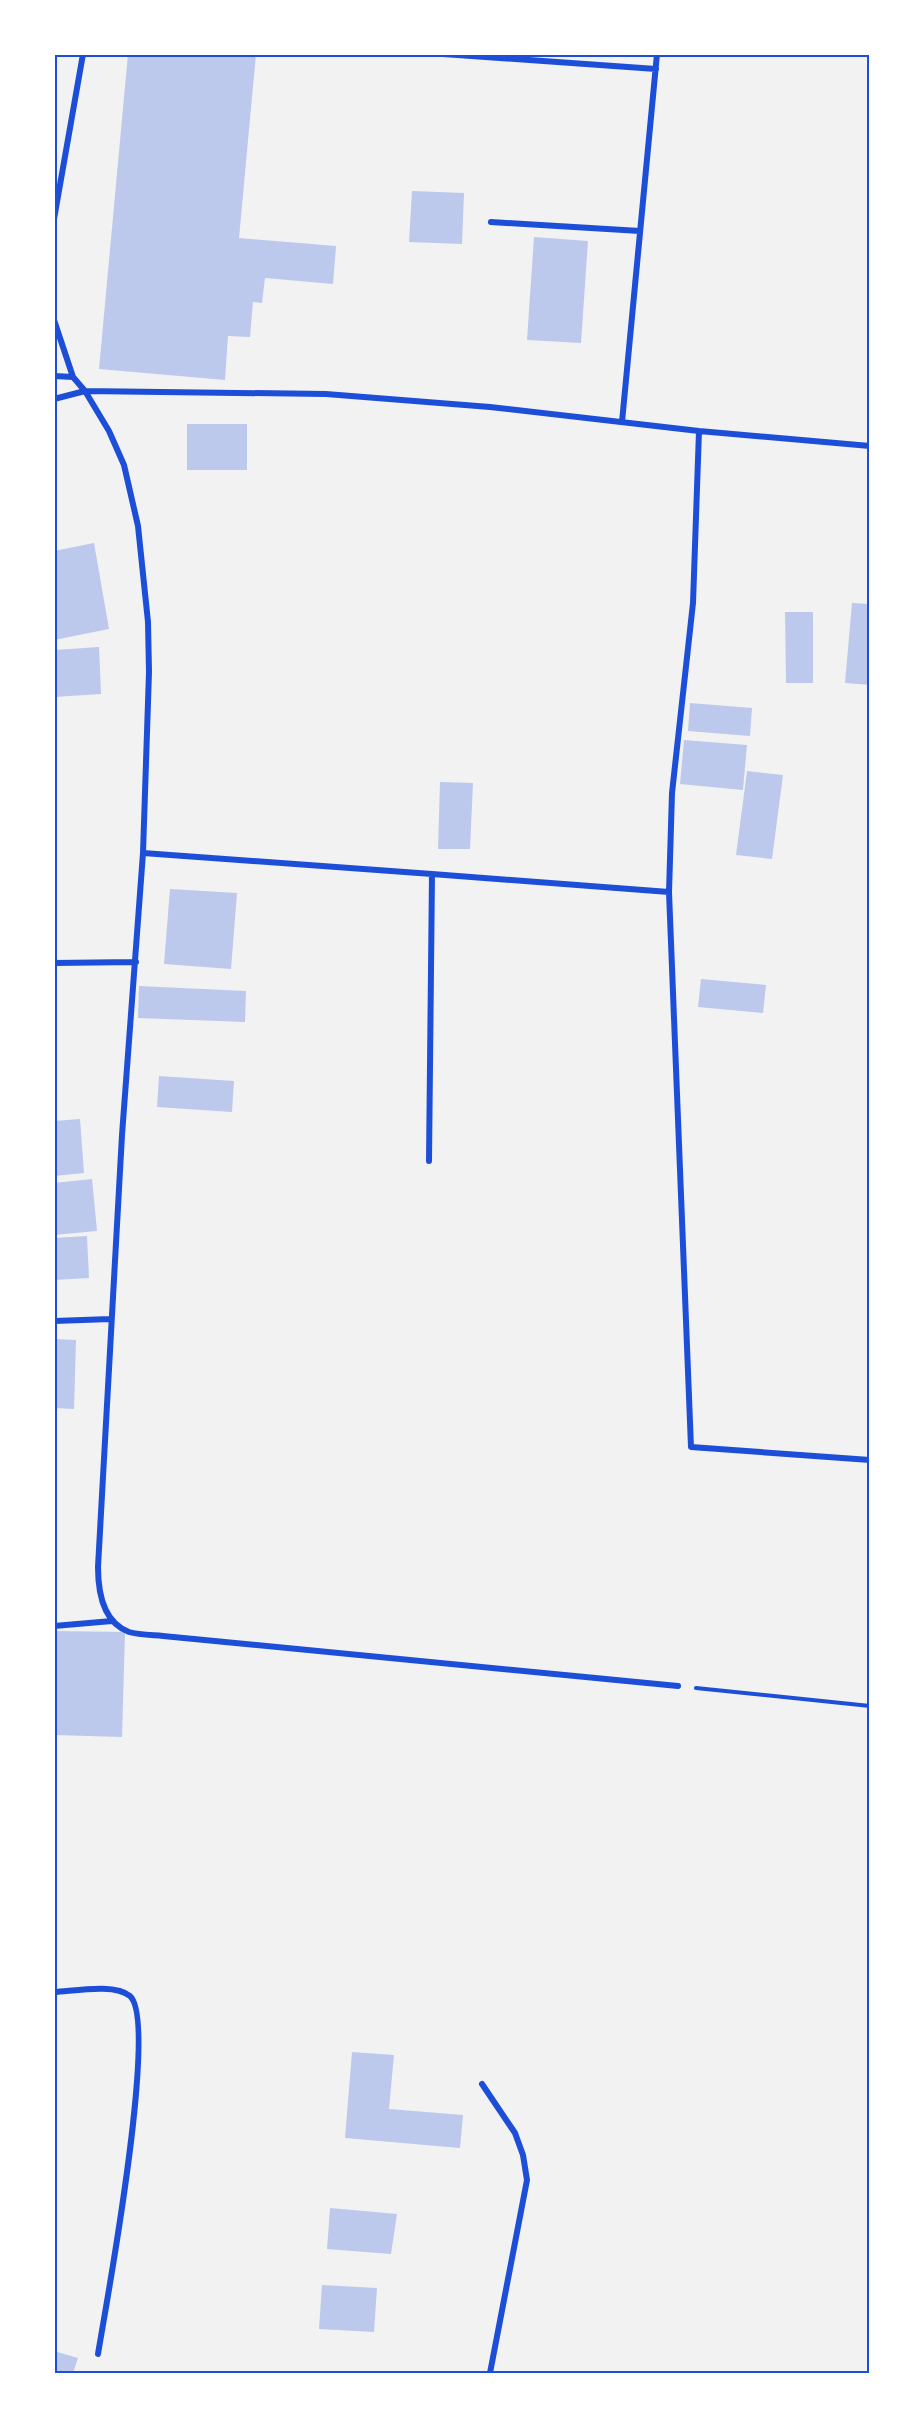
<svg xmlns="http://www.w3.org/2000/svg" width="924" height="2427" font-family="'Work Sans',sans-serif">
  <style>
    .building { fill: #bdc9ec }
    .lines { fill: none; stroke-linecap: round; stroke-linejoin: round }
    .path { stroke: #1d4ed8; stroke-width: 4 }
    .minor { stroke: #1d4ed8; stroke-width: 6 }
    .neatline { fill: none; stroke: #1d4ed8; stroke-width: 2 }
  </style>
  <rect width="100%" height="100%" fill="#f2f2f2"/>
  <!-- building -->
  <path class="building" d="M128,54H256L239,238L336,246L333,284L265,278L262,303L253,302L250,337L228,336L225,380L99,369Z
    M412,191L464,193L462,244L409,242Z
    M534,237L588,241L581,343L527,340Z
    M187,424H247V470H187Z
    M94,543L109,629L54,640V551Z
    M852,603L870,604V685L845,683Z
    M785,612H813V683H786Z
    M99,647L101,694L54,697V650Z
    M690,703L752,708L750,736L688,731Z
    M684,740L747,745L743,790L680,784Z
    M747,771L783,775L772,859L736,855Z
    M440,782L473,783L470,849H438Z
    M170,889L237,893L231,969L164,964Z
    M701,979L766,985L763,1013L698,1007Z
    M139,986L246,991L245,1022L138,1018Z
    M159,1076L234,1081L232,1112L157,1107Z
    M80,1119L84,1173L54,1176V1121Z
    M92,1179L97,1231L54,1235V1183Z
    M87,1236L89,1278L54,1280V1238Z
    M54,1339L76,1340L74,1409L54,1408Z
    M54,1631L125,1632L122,1737L54,1735Z
    M352,2052L394,2055L389,2109L463,2115L460,2148L345,2138Z
    M330,2208L397,2214L391,2254L327,2249Z
    M322,2285L377,2288L374,2332L319,2329Z
    M54,2351L78,2358L73,2373H54Z"/>
  <g class="lines">
    <!-- path -->
    <path class="path" d="M696,1688L870,1706"/>
    <!-- minor -->
    <path class="minor" d="M443,54L656,69
      M54,219L83,54
      M491,222L640,231
      M54,320L73,377L85,391L109,431L124,465L138,526L148,622L149,672L143,853L122,1135L98,1567C98,1591 102,1622 129,1632C139,1635 152,1635 163,1636L678,1686
      M54,376L73,377
      M54,399L85,391L326,394L490,407L699,431L870,446
      M622,422L657,54
      M143,853L432,874L429,1161
      M432,874L669,892L691,1447L870,1460
      M669,892L672,793L693,603L699,431
      M54,963L136,962
      M54,1321L111,1319
      M54,1626L112,1621
      M54,1992C74,1991 115,1983 130,1996C159,2022 106,2305 98,2354
      M482,2084L515,2133L523,2155L527,2180L490,2373"/>
  </g>
  <!-- border -->
  <rect width="924" height="2427" fill="none" stroke="#ffffff" stroke-width="111"/>
  <rect x="56" y="56" width="812" height="2316" class="neatline"/>
</svg>
